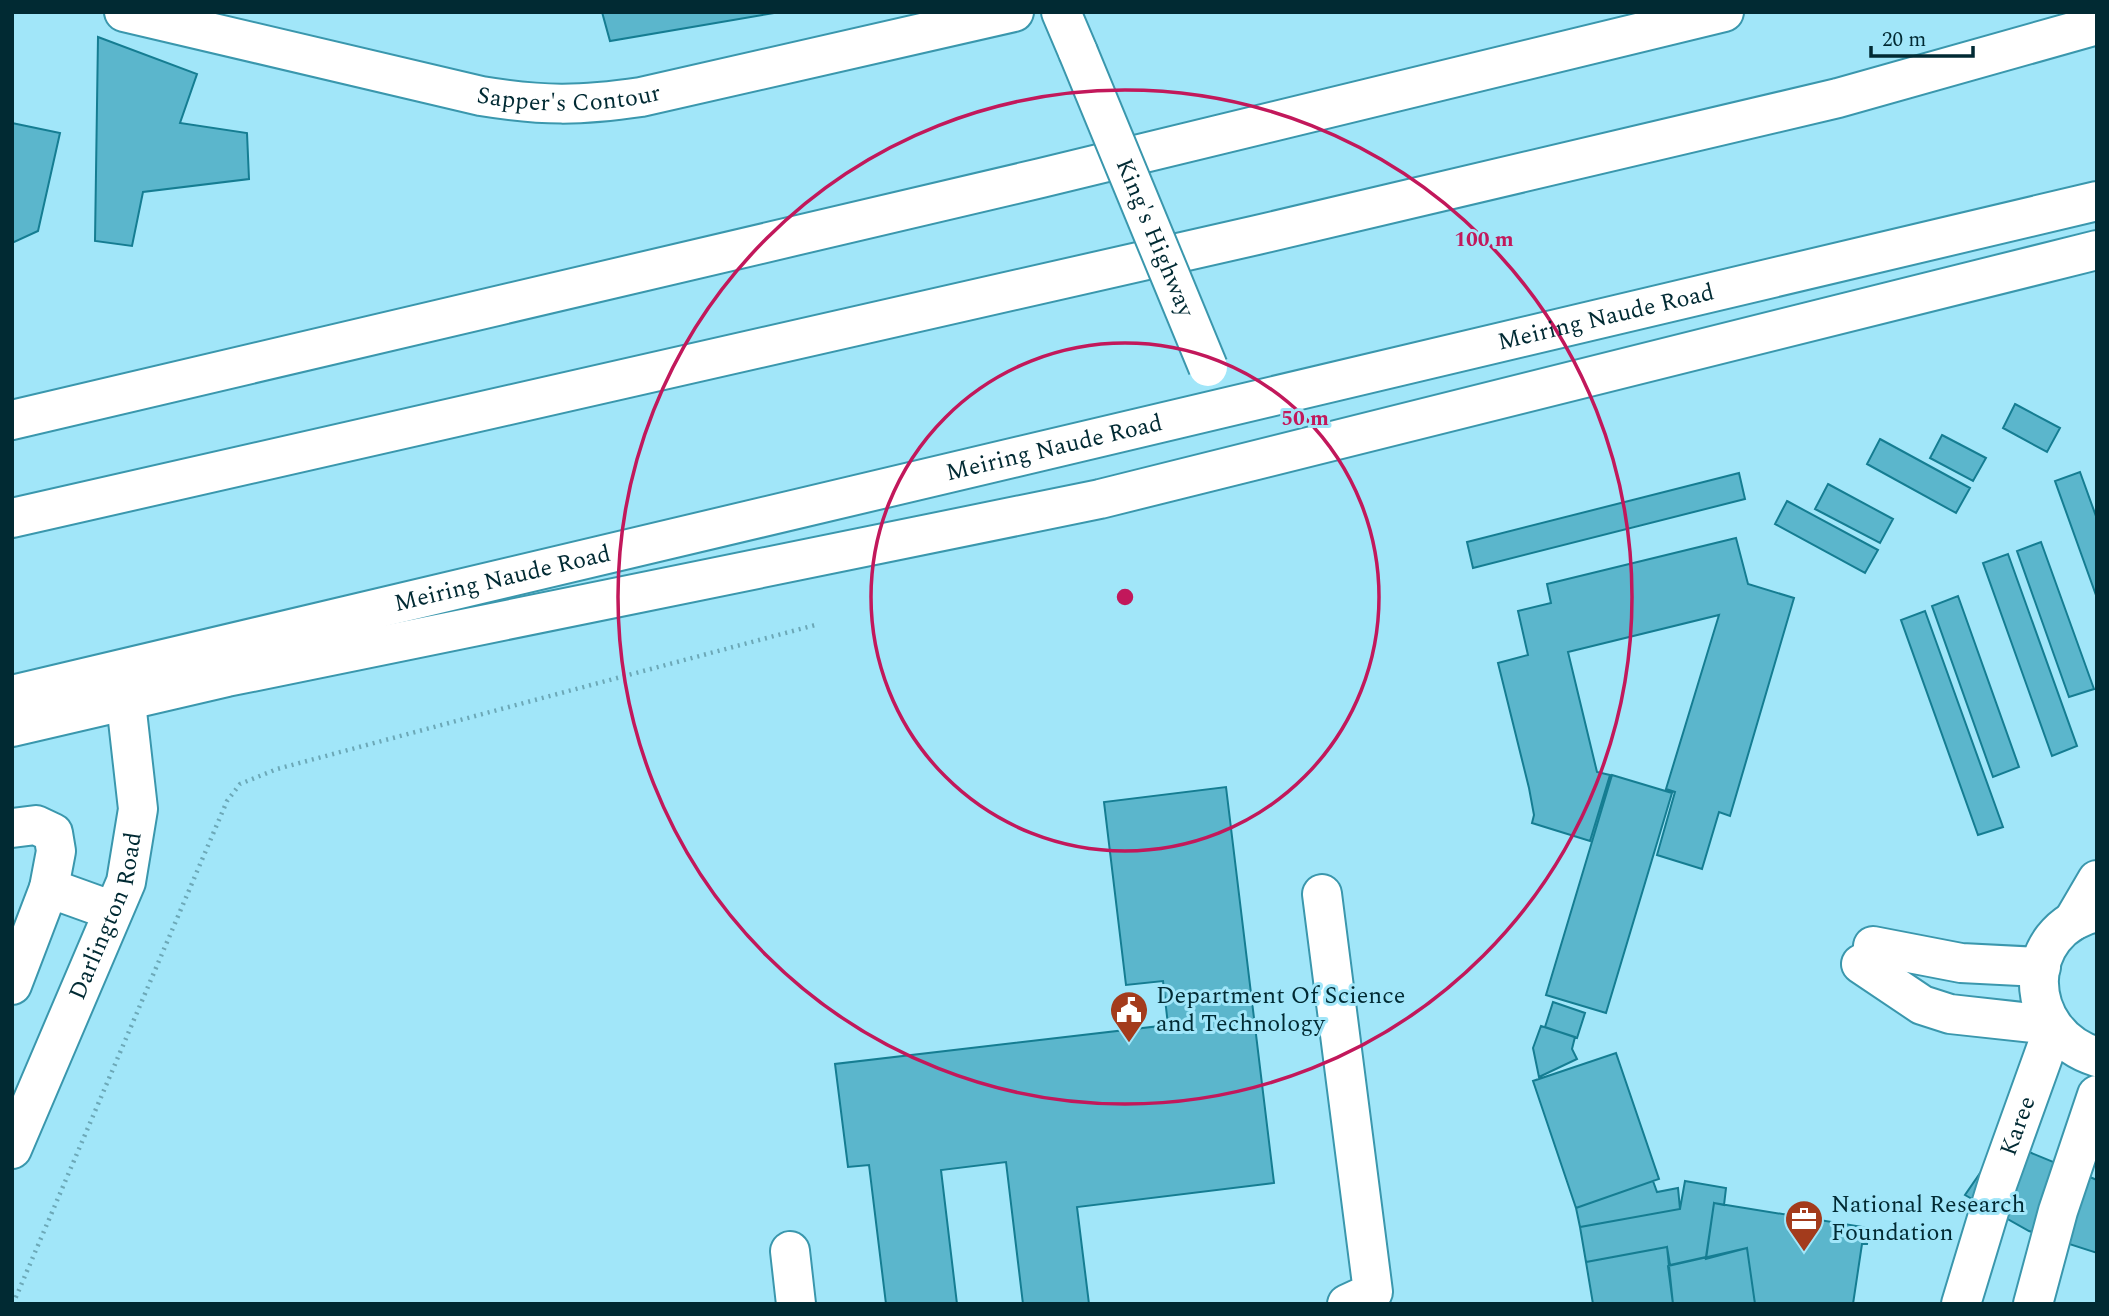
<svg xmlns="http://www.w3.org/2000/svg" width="2109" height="1316" font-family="Spectral,serif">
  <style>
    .building { fill: #5bb6cc; stroke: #157d92; stroke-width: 2 }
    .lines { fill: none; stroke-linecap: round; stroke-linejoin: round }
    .minor-casing { stroke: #3a97ad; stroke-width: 42 }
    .highway-casing { stroke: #3a97ad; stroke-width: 42 }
    .path { stroke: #6ca8b7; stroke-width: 4.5; stroke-dasharray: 2 5; stroke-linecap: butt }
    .minor { stroke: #fff; stroke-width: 38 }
    .highway { stroke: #fff; stroke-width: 38 }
    .minor-bridge-casing { stroke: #3a97ad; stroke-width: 42; stroke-linecap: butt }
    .minor-bridge { stroke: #fff; stroke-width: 38 }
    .ring { fill: none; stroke: #c2185b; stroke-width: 3.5 }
    .labels { text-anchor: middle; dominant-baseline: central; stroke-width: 6; stroke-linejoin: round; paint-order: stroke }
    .street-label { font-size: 24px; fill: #012a33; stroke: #a1e6f9 }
    .poi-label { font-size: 24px; fill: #012a33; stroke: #a1e6f9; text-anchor: start }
    .centre { fill: #c2185b; stroke: #a1e6f9; stroke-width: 3.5 }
    .ring-label { font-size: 21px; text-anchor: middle; font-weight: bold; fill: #c2185b; stroke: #a1e6f9; stroke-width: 6; stroke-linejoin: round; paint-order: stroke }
  </style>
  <rect width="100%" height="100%" fill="#a1e6f9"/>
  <!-- building -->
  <path class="building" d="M602,12H780L610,41Z
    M98,37L197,74L180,123L247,133L249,179L143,192L132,246L95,241Z
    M12,123L60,133L38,231L12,243Z
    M2015,404L2060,428L2047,452L2003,428Z
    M1942,435L1986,458L1973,481L1930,458Z
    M1880,439L1970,488L1956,513L1867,464Z
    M2080,472L2097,519V598L2055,481Z
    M1739,473L1745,499L1473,568L1467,542Z
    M1828,484L1893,519L1880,543L1815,509Z
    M1787,501L1878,550L1865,573L1775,524Z
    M1736,538L1748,584L1794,598L1730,816L1719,812L1702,869L1657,855L1675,792L1666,789L1719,615L1568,652L1597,772L1610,775L1590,841L1532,823L1534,815L1529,788L1498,663L1528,655L1518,611L1551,603L1547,584Z
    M2041,542L2094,689L2069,697L2017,551Z
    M2008,554L2077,746L2052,756L1983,563Z
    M1958,596L2019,767L1993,777L1932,606Z
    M1925,611L2003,827L1978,835L1901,620Z
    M1612,775L1672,793L1606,1013L1546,995Z
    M1226,787L1274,1183L1077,1207L1089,1304H1023L1006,1162L941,1170L957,1304H886L869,1165L848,1167L835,1064L1168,1025L1163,981L1126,985L1104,802Z
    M1553,1002L1585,1013L1577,1038L1545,1027Z
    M1541,1026L1575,1037L1572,1049L1577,1059L1539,1077L1533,1048Z
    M1616,1053L1659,1179L1576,1208L1533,1081Z
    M2007,1134L2029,1152L2097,1180V1253L2029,1231L1965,1195Z
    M1653,1181L1657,1192L1678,1188L1680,1209L1580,1227L1576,1208Z
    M1685,1181L1726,1188L1724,1205L1714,1203L1706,1257L1670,1265L1667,1247L1586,1262L1580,1227L1680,1209Z
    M1714,1203L1869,1228L1867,1244H1862L1853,1304H1755L1747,1248L1706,1259Z
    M1667,1247L1673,1304H1593L1586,1262Z
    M1747,1248L1755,1304H1673L1668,1266Z"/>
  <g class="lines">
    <defs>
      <g id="minor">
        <path id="s1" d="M124,12L481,96C543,106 579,106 641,97L1014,12"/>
        <path d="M1061,12L1078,52"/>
        <path id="s2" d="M12,695L2097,201"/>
        <path d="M12,727L227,677L1100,499L2097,250"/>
        <path d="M12,828L36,825L53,833L56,851L49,888"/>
        <path d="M1322,894L1373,1292L1347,1304"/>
        <path d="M2097,912C2019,929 2020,1033 2097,1057"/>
        <path d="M2073,921L2097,880"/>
        <path d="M1873,946L1961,963L2041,967"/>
        <path d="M1861,964L1922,1005L1950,1014L2050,1025"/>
        <path d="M12,985L49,888L113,911"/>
        <path id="s3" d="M12,1149L126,882L138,809L123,676"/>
        <path d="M790,1251L796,1304"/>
        <path id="s4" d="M1961,1304L1998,1182L2053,1029"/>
        <path d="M2033,1304L2058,1211L2097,1095"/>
      </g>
      <path id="highway" d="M12,420L1041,178L1724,12
        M12,518L1257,235L1838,98L2097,25"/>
    </defs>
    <!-- minor casing -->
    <use href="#minor" class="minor-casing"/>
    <!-- highway casing -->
    <use href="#highway" class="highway-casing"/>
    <!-- path -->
    <path class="path" d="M13,1304L227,801L240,784L277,769L819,624"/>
    <!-- minor -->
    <use href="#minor" class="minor"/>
    <!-- highway -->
    <use href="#highway" class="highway"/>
    <defs>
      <g id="minor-bridge">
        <path id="s5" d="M1078,52L1208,367"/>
      </g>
    </defs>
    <!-- minor-bridge casing -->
    <use href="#minor-bridge" class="minor-bridge-casing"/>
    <!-- minor-bridge -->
    <use href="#minor-bridge" class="minor-bridge"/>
  </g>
  <!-- distance rings -->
  <g class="ring">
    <circle cx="1125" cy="597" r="254"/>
    <circle cx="1125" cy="597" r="507"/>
  </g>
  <!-- icons -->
  <defs>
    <symbol id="civic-pin" viewBox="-11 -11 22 30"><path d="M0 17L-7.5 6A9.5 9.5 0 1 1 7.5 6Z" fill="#a33b1c" stroke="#a1e6f9"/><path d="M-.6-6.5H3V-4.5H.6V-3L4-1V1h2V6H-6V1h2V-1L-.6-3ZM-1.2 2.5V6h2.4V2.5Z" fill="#fff"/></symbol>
    <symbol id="office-pin" viewBox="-11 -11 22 30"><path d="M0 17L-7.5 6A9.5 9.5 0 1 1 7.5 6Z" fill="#a33b1c" stroke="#a1e6f9"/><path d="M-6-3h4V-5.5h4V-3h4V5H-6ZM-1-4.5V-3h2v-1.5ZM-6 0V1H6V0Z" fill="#fff"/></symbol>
  </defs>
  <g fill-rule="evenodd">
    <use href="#civic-pin" x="1107" y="988" width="44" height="60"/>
    <use href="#office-pin" x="1782" y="1197" width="44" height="60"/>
  </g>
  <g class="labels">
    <!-- street labels -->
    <g class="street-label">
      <text stroke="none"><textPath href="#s1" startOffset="455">Sapper's Contour</textPath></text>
      <text stroke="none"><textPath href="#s5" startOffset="201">King's Highway</textPath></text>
      <text stroke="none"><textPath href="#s2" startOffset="1638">Meiring Naude Road</textPath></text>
      <text stroke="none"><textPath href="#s2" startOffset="1071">Meiring Naude Road</textPath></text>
      <text stroke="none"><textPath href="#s2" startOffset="504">Meiring Naude Road</textPath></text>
      <text stroke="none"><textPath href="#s3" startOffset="252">Darlington Road</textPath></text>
      <text stroke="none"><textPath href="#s4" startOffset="187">Karee</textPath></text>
    </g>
    <!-- poi labels -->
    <g class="poi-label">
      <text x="1156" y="996">Department Of Science<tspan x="1156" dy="28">and Technology</tspan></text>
      <text x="1831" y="1205">National Research<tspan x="1831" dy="28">Foundation</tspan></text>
    </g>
  </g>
  <circle cx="1125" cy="597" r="10" class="centre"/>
  <g class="ring-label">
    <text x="1484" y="246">100 m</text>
    <text x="1305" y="425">50 m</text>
  </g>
  <!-- border -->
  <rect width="2109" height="1316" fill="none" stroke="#012a33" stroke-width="28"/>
  <!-- scale -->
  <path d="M1871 46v10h102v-10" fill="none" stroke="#012a33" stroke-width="3.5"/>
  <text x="1882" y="46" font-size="21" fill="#012a33" stroke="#a1e6f9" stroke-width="5" paint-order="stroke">20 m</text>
</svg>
